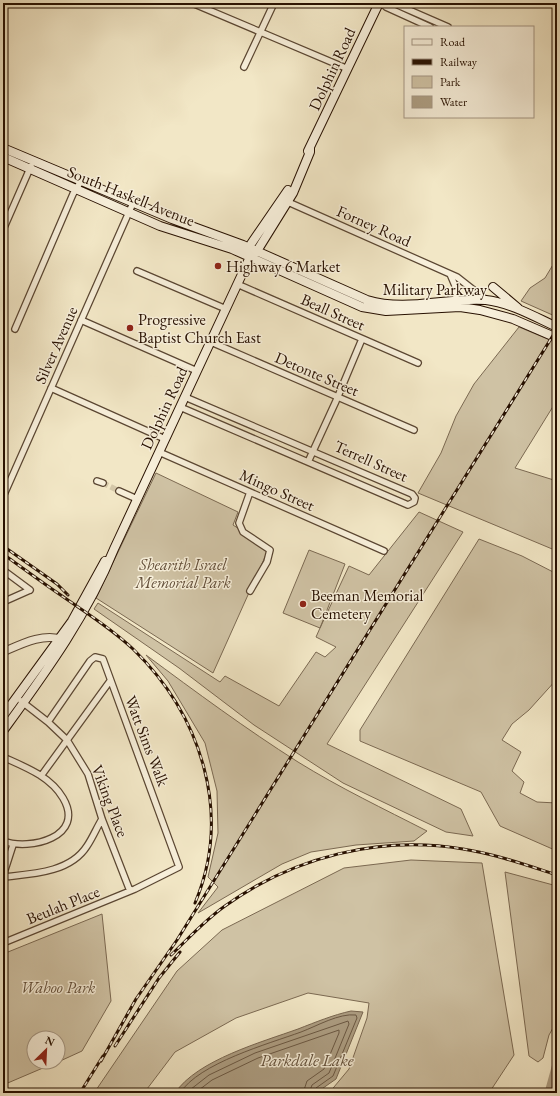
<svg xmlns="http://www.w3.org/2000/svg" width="560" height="1096" font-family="'EB Garamond',serif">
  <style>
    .green { fill: #cfc2a4; stroke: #7b6952 }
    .water { fill: #ad9e83; stroke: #77654f }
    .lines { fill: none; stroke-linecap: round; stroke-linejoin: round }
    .shore { stroke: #6a5742; stroke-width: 1 }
    .river { stroke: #ad9e83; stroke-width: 9 }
    .minor-tunnel { stroke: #d4c7a8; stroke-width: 5.5; stroke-dasharray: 5.5 3; stroke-linecap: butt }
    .minor-casing { stroke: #5a4632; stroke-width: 8 }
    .tertiary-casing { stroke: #5a4632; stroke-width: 9 }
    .secondary-casing { stroke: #271000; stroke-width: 10 }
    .minor { stroke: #f7efda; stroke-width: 5.5 }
    .tertiary { stroke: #f7efda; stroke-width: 7 }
    .secondary { stroke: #f7efda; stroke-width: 8 }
    .rail-casing { stroke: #271000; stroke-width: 3 }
    .rail { stroke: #f7efda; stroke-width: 1.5; stroke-dasharray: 4.5; stroke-linecap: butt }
    .poi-dot { fill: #8f2418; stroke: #f7efda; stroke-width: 1.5 }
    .labels { text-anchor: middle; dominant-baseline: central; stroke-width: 3; stroke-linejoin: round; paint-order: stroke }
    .street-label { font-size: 16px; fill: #271000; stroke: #f7efda }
    .poi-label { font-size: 16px; fill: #271000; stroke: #f7efda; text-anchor: start }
    .park-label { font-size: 16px; font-style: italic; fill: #624e39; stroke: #f7efda }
    .water-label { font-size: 17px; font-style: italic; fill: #63503b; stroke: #f7efda }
  </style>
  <rect width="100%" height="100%" fill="#f2e7c6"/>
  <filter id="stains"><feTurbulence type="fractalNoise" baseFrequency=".005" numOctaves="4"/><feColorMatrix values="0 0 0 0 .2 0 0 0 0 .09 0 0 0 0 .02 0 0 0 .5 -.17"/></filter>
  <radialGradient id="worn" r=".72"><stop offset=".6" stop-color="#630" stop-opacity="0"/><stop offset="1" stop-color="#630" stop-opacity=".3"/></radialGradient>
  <!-- green -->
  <path class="green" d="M557,258V317L521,301L530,288L545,278Z
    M519,327L557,343V400L515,468L557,481V551L418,493L441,453L456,416L474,384Z
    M156,473L238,512L233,525L269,548L213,673L96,598Z
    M419,512L463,532L327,744L461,809L473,836L446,832L343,783L254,725L179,668L94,609L98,603L220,682L225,676L279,706L316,652L325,657L336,647L316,637L320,628L283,613L309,550L345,564L320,628L349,566L369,575Z
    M479,539L522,556L557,574V679L529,710L512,724L502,740L521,752L512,771L524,782L520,793L537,802L557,803V851L500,826L481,792L360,741V730Z
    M146,655C196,692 246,729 298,762C340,788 384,809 427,831L414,841L356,845L311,852L282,864L198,913L218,887L208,877L218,833L217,791L205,743L168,681Z
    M411,860L482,863L514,1055L489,1093H329L349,1069L367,1018L369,1003L308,993L236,1018L175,1052L144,1093H94L177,971L222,930L344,868Z
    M505,872L557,886V1021L549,1035L543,1058L538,1062L529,1056Z
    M102,914L111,1001L82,1051L58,1062V1038H34V1062H57L3,1085V954Z"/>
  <!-- water -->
  <path class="water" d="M351,1011L363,1012L336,1079L316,1093H175C197,1060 262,1042 298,1029C316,1022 333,1015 351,1011Z"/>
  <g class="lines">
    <!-- shore -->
    <path class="shore" d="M180,1093C199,1063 268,1044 301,1032C317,1026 339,1013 356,1015L357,1018L333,1076L316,1088L314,1093
      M186,1093L209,1075L255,1053L348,1021L349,1024L329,1073L312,1085L309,1093
      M195,1093L212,1080L258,1058L339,1030V1033L324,1069L307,1081L303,1093"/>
    <!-- river -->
    <path class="river" d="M549,1093L557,1064"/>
    <!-- minor-tunnel -->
    <path class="minor-tunnel" d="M103,483L119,491"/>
    <defs>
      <path id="minor" d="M192,3L348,69
        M382,3L386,7L430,27
        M393,3L448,27
        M244,67L274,3
        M288,202L457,277L485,299
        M3,230L31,166
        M137,271L226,309
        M450,274L456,288V301
        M237,284L418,363
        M81,320L197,371
        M15,329L73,194L81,181
        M211,342L414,430
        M51,388L165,439
        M180,407L408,505L414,502L415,498L412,494L185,397
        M159,452L384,551
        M308,462L336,401L362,339
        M97,481L103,483
        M119,491L137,499
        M3,497L133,203
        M3,570L30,590
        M250,591L267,562L270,550L243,532L239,523L250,492
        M3,602L30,590
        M21,701L48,722L67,740L88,774L102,819L130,891
        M3,757C25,767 50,776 63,798C86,837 30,851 3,841
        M41,776L110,681
        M3,876L13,845
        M3,877C31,874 70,873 87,846C93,837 97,827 102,819
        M3,943L135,889L179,867L103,659L95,657L90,661L48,722"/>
      <path id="tertiary" d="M3,652C21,644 44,632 64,640"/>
      <path id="secondary" d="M3,148L172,219L243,245L367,300C407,312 446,297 486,300C511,303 535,317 557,327
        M308,151L379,3
        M3,157L160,226L232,249L362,307L386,311L460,307L480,310L513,319L557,338
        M250,252L249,247L253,241L288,190
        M493,287L518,308
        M3,716L72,621L105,561
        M3,731C45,673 87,616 114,549L250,257L257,251L293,193L310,152V147"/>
    </defs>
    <!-- minor casing -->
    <use href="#minor" class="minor-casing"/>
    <!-- tertiary casing -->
    <use href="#tertiary" class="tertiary-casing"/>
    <!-- secondary casing -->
    <use href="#secondary" class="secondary-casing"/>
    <!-- minor -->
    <use href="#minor" class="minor"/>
    <!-- tertiary -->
    <use href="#tertiary" class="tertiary"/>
    <!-- secondary -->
    <use href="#secondary" class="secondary"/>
    <defs>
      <path id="rail" d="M3,546L57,584L68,595
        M3,554C24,569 44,584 65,598C88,614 112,629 133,649C201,715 233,813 195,903
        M171,955C189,938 205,920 225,906C293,857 380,835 463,849C495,854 526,865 557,875
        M115,1046L159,978L180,952
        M101,1061L136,999L177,940L557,329
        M80,1093L103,1056"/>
    </defs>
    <!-- rail casing -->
    <use href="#rail" class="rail-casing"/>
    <!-- rail -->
    <use href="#rail" class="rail"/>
  </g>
  <!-- markers -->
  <g class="poi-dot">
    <circle cx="218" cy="266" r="4"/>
    <circle cx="130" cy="328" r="4"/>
    <circle cx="303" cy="604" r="4"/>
  </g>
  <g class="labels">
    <!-- street labels -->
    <g class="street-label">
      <text transform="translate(332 69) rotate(-65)">Dolphin Road</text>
      <text transform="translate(131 196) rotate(22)">South Haskell Avenue</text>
      <text transform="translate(374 226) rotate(24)">Forney Road</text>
      <text x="435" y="289">Military Parkway</text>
      <text transform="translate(333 312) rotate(24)">Beall Street</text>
      <text transform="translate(56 345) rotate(-66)">Silver Avenue</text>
      <text transform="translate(317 374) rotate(23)">Detonte Street</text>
      <text transform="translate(164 408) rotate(-65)">Dolphin Road</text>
      <text transform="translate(371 461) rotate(24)">Terrell Street</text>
      <text transform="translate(277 490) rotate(24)">Mingo Street</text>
      <text transform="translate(147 741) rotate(69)">Watt Sims Walk</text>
      <text transform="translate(110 801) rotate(69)">Viking Place</text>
      <text transform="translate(63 905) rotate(-22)">Beulah Place</text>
    </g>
    <!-- poi labels -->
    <g class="poi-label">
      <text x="226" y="266">Highway 6 Market</text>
      <text x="138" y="319">Progressive<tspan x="138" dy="18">Baptist Church East</tspan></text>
      <text x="311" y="595">Beeman Memorial<tspan x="311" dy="18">Cemetery</tspan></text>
    </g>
    <!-- park labels -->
    <g class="park-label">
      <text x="183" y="564">Shearith Israel<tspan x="183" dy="18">Memorial Park</tspan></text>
      <text x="58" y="987">Wahoo Park</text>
    </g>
    <!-- water labels -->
    <g class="water-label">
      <text x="307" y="1060">Parkdale Lake</text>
    </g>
  </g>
  <!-- margin -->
  <rect width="560" height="1096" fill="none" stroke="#f2e7c6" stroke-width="16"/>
  <rect x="4" y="4" width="552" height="1088" fill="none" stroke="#271000" stroke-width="2"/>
  <rect x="8" y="8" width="544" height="1080" fill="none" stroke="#271000"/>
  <!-- legend -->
  <rect x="404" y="26" width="130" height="92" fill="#f7efda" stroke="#a49683"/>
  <rect x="412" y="39" width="20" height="6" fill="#f7efda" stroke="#a49683"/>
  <text x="440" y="46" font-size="12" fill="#271000">Road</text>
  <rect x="412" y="59" width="20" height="6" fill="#271000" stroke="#a49683"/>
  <text x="440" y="66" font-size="12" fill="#271000">Railway</text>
  <rect x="412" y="76" width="20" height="12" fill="#cfc2a4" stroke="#a49683"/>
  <text x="440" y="86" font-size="12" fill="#271000">Park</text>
  <rect x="412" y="96" width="20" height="12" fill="#ad9e83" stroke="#a49683"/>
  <text x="440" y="106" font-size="12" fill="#271000">Water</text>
  <!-- north arrow -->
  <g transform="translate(46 1050) rotate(24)"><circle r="19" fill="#f7efda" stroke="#a49683"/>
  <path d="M0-3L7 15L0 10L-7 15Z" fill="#8f2418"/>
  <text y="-6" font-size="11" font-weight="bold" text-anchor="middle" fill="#271000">N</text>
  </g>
  <rect width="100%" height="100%" filter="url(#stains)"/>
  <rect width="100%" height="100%" fill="url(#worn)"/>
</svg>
